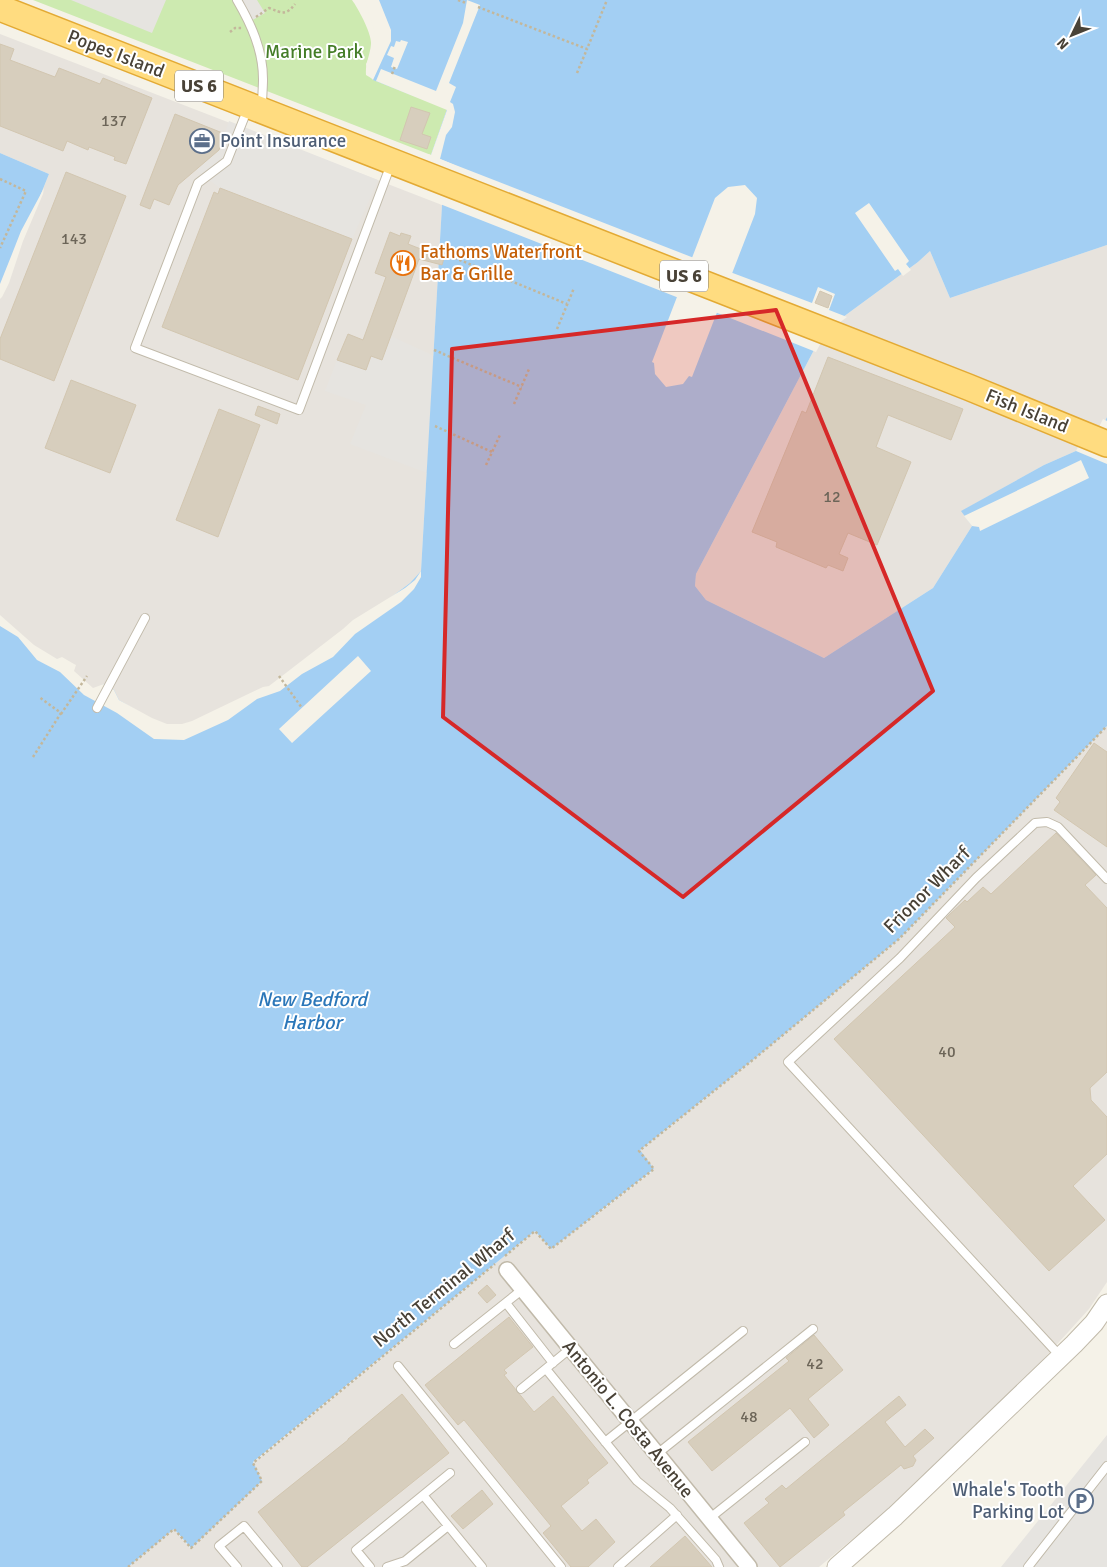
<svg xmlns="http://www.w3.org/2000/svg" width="1107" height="1567" font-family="Signika,sans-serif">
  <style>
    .industrial { fill: #e7e3dd }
    .green { fill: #cdeab0 }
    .parking { fill: #e6e4e0 }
    .water { fill: #a3cff3; fill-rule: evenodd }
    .pier { fill: #f5f2e8 }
    .building { fill: #d7cebd; stroke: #d2c6b0 }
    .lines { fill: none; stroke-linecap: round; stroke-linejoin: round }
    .service-casing { stroke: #c1baaa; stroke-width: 10 }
    .minor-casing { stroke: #c1baaa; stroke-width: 18 }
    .tertiary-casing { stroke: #c1baaa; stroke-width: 21 }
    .trunk-casing { stroke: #e3aa34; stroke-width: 28 }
    .path { stroke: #c3b79b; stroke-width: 2.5; stroke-dasharray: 2.5 2.5; stroke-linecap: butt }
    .service { stroke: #fff; stroke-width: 8 }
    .minor { stroke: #fff; stroke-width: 15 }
    .tertiary { stroke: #fff; stroke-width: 19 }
    .trunk { stroke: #ffdc80; stroke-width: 25 }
    .marked { fill: #d62828; fill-opacity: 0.2; stroke: #d62828; stroke-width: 4; stroke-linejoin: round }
    .labels { text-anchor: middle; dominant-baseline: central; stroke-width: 4; stroke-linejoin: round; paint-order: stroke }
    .number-label { font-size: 16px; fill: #6c6558 }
    .shield { fill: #fff; stroke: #807b73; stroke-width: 1 }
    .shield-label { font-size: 18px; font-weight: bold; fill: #494237 }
    .park-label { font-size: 19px; fill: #447d27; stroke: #fff }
    .street-label { font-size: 19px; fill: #494237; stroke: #fff }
    .service-label { font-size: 19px; fill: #4e5e75; stroke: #fff; text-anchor: start }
    .food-label { font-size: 19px; fill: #c56008; stroke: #fff; text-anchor: start }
    .water-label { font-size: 20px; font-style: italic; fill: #2b77b9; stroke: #fff }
  </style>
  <rect width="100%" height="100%" fill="#f5f2e8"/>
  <!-- industrial -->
  <path class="industrial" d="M0,34L442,205L421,571L410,583L270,688L187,725L171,726L151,719L93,692L33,647L0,617V298L49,174L0,153Z
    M1107,245V417L1094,443L1044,465L962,511L972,526L933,588L824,658L706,600L695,586L696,574L824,331L918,262L930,251L950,298Z
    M1107,726V1282L1089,1309L1040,1363L936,1465L886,1511L819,1567H128L174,1529L190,1548L253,1463L535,1231L551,1249L654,1170L639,1151L754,1059L899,939Z"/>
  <!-- green -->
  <path class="green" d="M33,0H352C358,8 372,34 371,44C370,56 365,63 366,75L376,81L447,109L431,155Z"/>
  <!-- parking -->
  <path class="parking" d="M71,0H166L152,33Z
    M237,0H257L265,13L249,22Z
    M229,121L378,180L352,239L220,188L196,170L219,150Z
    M391,336L434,356L427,473L350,444L366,405L325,391L337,360L366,370L372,356L382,360Z
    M1107,1435V1567H1001Z"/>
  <!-- water -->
  <path class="water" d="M367,0H1107V245L950,298L930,251L918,262L824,331L696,574L695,586L706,600L824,658L933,588L972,526L961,511L1044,465L1094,443L1107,417V726L899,939L754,1059L640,1150L654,1169L551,1249L535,1231L253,1462L262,1481L191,1548L174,1529L128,1567H0V617L33,647L70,671L93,691L104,684L114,690L119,700L151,719L171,726L187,725L270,688L410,583L421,571L442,205L459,167L431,155L447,109L373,80L370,73L378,46V33ZM745,185L757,198L755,214L692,377L689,376L683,384L666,387L655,374L654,363L652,362L715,198L728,187Z
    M0,153L49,174L0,296Z"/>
  <!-- pier -->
  <path class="pier" d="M365,0H379L391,30V41L373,80L368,74L366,64L375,45V33Z
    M467,0L480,5L449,83L456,87L450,102L453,104L455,112L452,127L446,135L440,159L694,258L679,298L440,204L456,168L430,157L428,154L431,155L447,110L376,81L381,69L436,91L463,23Z
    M401,40L408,42L397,69L391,67L394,58L387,55L391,46L394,47L396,41L400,42Z
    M44,188L43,194L23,241L9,283L2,297L0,299V284L12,254L21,231Z
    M869,203L909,261L906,264L911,270L903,276L898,269L895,271L855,213Z
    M730,272L812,303L818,287L835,294L829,310L847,317L826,333L816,352L715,312Z
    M1103,419L1107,421V464L1076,451L1078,447L1092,441Z
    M1081,460L1089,478L980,531L979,527L972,526L964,516Z
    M421,571V577L414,589L401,602L355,634L333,657L302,674L280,691L257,699L228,720L184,740L154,739L117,713L84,695L60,672L37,660L18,637L0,626V615L34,645L57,659L62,657L74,664L76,665L74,671L93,688L104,684L114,690L119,700L152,718L167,724H182L192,721L263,687L269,686L343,629L353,620L405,588L415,580Z
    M358,656L371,671L292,743L279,729Z"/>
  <!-- building -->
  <path class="building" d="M0,44L14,49L10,60L55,77L59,68L100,84L103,78L152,98L126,164L114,160L115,157L89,147L88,150L67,141L63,151L0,126Z
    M411,107L430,113L422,134L431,137L427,149L400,140Z
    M175,114L225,134L219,150L178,185L169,205L154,199L150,209L140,205Z
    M66,172L126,196L54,381L0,359V339Z
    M220,188L352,239L298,380L162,327L214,192L218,194Z
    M390,232L400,236L401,233L411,236L408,244L444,258L442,265L419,259L382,360L371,356L366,370L337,360L348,334L363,340L386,277L375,273Z
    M820,291L832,296L828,308L815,303Z
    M828,357L963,409L951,440L888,415L876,447L911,462L877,545L848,533L839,554L848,558L843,571L828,565L826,568L776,547L777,542L752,532L802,411L806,413Z
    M71,380L136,405L110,473L45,448Z
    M258,406L280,414L277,424L255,415Z
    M219,409L260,425L218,537L176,520Z
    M1094,743L1107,752V847L1054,810L1060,802L1056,798Z
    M1056,833L1096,875L1085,885L1107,908V1072L1090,1088L1091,1100L1107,1117V1154L1073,1186L1105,1220L1049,1271L834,1039L955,927L946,918L948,916L965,900L967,902L983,887L991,894Z
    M487,1285L496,1295L487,1303L478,1293Z
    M509,1317L533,1347L504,1370L507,1373L504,1375L534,1412L553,1396L608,1463L587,1480L589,1483L561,1506L582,1531L596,1519L615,1542L588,1567H571L543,1533L551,1526L464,1420L458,1425L425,1385Z
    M814,1335L843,1370L808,1399L829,1425L814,1438L790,1408L712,1471L688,1442L789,1361L786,1358Z
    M402,1394L449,1453L307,1567H302L258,1512L348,1440V1439Z
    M899,1396L906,1405L885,1422L905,1447L925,1429L934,1438L913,1456L916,1460L913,1466L904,1469L901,1465L843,1512L845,1515L780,1567L744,1523L769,1503L765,1499L782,1485L786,1489Z
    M482,1490L493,1504L463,1529L451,1516Z
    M685,1536L712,1567H650Z"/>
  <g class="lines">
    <defs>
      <path id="service" d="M237,0C251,24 263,50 263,79C263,88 262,97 262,107
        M248,108L227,161L198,183L135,348L299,410L391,164
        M97,708L145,618
        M506,1303L553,1363
        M454,1344L523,1289
        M1061,1357L788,1062L900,958L976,878L1035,823L1047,822L1058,827L1107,879
        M398,1366L561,1567
        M546,1369L637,1481L670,1508L716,1560L719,1567
        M521,1389L571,1348
        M605,1442L743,1331
        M657,1454L813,1329
        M423,1495L482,1567
        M710,1518L805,1442
        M237,1567L219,1546L244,1526L278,1567
        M370,1567L356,1550L450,1473
        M387,1567L405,1561L448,1526
        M618,1567L677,1515
        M1028,1567L1107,1466"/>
      <path id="minor" d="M507,1270L749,1567"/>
      <path id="tertiary" d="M837,1567L895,1516L1074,1344L1094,1323L1107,1304"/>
      <path id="trunk" d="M0,8L968,387L1107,444"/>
    </defs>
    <!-- service casing -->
    <use href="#service" class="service-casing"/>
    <!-- minor casing -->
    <use href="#minor" class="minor-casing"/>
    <!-- tertiary casing -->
    <use href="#tertiary" class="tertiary-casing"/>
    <!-- trunk casing -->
    <use href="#trunk" class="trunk-casing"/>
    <!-- path -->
    <path class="path" d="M458,0L466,3
      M478,7L587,49L607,0
      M256,17L269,8C282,13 286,16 295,4
      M230,32L235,28H242
      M577,73L587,49
      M392,74L395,66
      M0,179L26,191L0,248
      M440,251L450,256
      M450,256L567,304
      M557,329L574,288
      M434,350L444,354
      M443,354L522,387
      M514,404L529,369
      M435,426L492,452
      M486,465L500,435
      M279,676L302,708
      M61,714L87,676
      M33,757L61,713L39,697
      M505,1256L535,1231L551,1249L654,1169L639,1151L754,1059L899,939L1107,726
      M128,1567L174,1529L191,1548L262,1481L253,1463L495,1264"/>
    <!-- service -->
    <use href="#service" class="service"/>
    <!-- minor -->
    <use href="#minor" class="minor"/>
    <!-- tertiary -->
    <use href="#tertiary" class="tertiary"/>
    <!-- trunk -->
    <use href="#trunk" class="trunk"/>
  </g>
  <!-- marked area -->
  <path class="marked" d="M776,310L933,691L683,897L443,717L452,349Z"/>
  <!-- icons -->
  <defs>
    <symbol id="office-ring" viewBox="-11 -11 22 22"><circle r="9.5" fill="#fff" stroke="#5c6f8a" stroke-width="1.5"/><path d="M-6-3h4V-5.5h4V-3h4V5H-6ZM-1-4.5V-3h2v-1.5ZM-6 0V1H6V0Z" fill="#5c6f8a"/></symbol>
    <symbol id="restaurant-ring" viewBox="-11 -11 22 22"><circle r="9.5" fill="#fff" stroke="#e8710a" stroke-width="1.5"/><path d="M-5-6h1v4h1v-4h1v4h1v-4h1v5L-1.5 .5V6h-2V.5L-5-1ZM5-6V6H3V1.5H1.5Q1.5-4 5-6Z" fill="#e8710a"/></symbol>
    <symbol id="parking-ring" viewBox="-11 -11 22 22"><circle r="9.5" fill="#fff" stroke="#5c6f8a" stroke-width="1.5"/><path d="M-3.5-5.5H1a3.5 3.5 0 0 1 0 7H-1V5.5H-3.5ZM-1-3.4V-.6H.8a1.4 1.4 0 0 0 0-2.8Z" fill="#5c6f8a"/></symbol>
  </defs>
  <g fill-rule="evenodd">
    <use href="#office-ring" x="188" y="127" width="28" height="28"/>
    <use href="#restaurant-ring" x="389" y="249" width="28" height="28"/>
    <use href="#parking-ring" x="1067" y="1487" width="28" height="28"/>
  </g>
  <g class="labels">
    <!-- number labels -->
    <g class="number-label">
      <text x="114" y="121">137</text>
      <text x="74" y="239">143</text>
      <text x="832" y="497">12</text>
      <text x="947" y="1052">40</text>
      <text x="815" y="1364">42</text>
      <text x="749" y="1417">48</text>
    </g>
    <!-- shield labels -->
    <g class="shield">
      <rect x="175" y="70.5" width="48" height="31" rx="4"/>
      <rect x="660" y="260.5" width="48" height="31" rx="4"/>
    </g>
    <g class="shield-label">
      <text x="199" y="86">US 6</text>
      <text x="684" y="276">US 6</text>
    </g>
    <!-- park labels -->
    <g class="park-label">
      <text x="314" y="52">Marine Park</text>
    </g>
    <!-- street labels -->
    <g class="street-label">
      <text transform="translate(116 54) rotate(21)">Popes Island</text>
      <text transform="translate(1027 411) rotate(22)">Fish Island</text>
      <text transform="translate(927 890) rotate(-45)">Frionor Wharf</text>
      <text transform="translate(444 1288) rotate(-39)">North Terminal Wharf</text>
      <text transform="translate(628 1419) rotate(51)">Antonio L. Costa Avenue</text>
    </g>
    <!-- service labels -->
    <g class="service-label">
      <text x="220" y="141">Point Insurance</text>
      <text x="1064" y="1490" text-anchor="end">Whale's Tooth<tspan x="1064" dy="22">Parking Lot</tspan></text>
    </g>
    <!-- food labels -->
    <g class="food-label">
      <text x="420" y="252">Fathoms Waterfront<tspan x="420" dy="22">Bar &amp; Grille</tspan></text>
    </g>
    <!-- water labels -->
    <g class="water-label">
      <text x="312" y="999">New Bedford<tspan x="312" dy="23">Harbor</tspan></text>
    </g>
  </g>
  <!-- north arrow -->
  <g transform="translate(1072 35) rotate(227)" stroke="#ffffff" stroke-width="4" paint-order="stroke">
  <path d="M0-4L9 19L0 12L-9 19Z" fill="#494237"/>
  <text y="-8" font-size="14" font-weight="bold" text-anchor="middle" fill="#494237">N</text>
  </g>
</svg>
